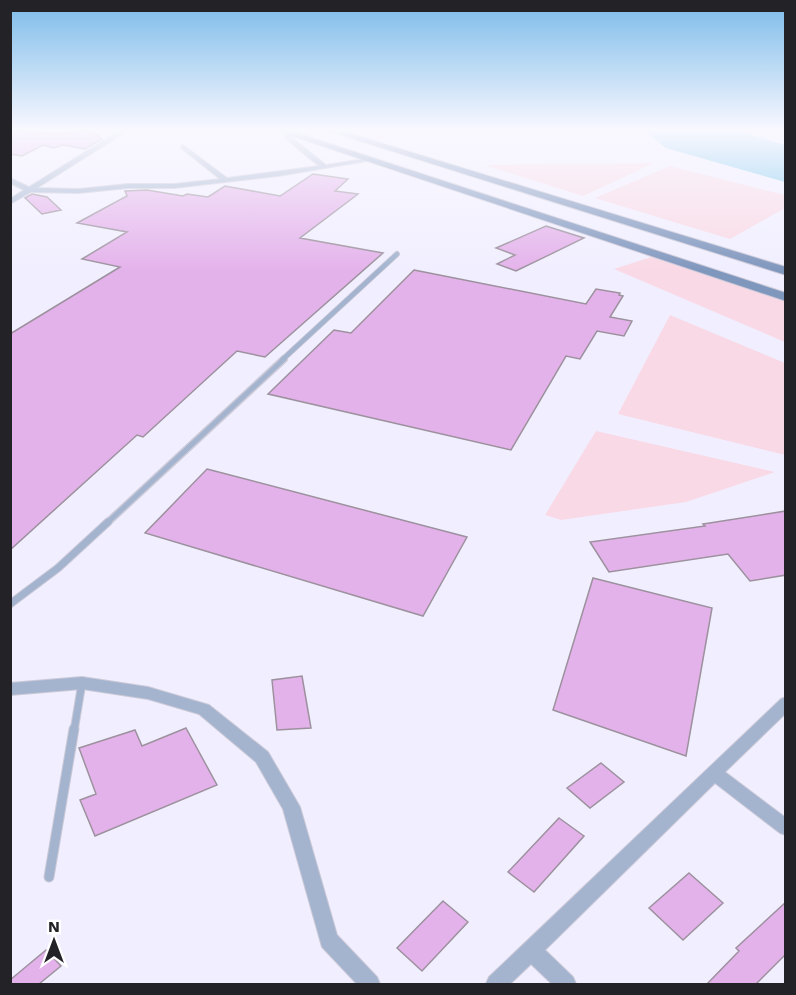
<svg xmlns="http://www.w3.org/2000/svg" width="796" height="995" font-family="'Work Sans',sans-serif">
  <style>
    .green { fill: #f9d9e5 }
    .water { fill: #78c6eb }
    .building { fill: #e4b2eb; stroke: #9c919d; stroke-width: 1.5 }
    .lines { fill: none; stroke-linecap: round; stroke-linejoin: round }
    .lane-far3-casing { stroke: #cccad8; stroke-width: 6 }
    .lane-far2-casing { stroke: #cccad8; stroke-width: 8 }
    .lane-far1-casing { stroke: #cccad8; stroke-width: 9 }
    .lane-casing { stroke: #cccad8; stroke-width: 11 }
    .street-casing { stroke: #cccad8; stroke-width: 2 }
    .secondary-casing { stroke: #cccad8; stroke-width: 2 }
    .lane-far3 { stroke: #a4b4cf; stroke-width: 4.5 }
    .lane-far2 { stroke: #a4b4cf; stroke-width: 5 }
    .lane-far1 { stroke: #a4b4cf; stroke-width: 7 }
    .lane { stroke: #a4b4cf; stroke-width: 9 }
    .street { fill: #a4b4cf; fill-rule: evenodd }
    .secondary { fill: #7f96bd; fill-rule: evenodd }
  </style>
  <rect width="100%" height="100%" fill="#f1efff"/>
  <!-- green -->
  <path class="green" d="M654,163L583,196L484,165Z
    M670,166L785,195V208L730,239L595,198Z
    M654,256L785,299V342L614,269Z
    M670,315L785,363V455L618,414Z
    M596,431L775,472L686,502L561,520L545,515Z"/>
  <!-- water -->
  <path class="water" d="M645,131H739L785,145V182L666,148Z"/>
  <!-- building -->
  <path class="building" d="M10,131L56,134L91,131L102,139L85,149L63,145L53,148L43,145L22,156L10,154Z
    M313,174L348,179L335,191L358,194L300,238L383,253L265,357L237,351L143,437L137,435L10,550V334L120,267L82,259L127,232L77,223L127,196L125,191L147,190L183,196L187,194L208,197L225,186L280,196Z
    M32,194L47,197L61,210L42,214L25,198Z
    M546,226L584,238L516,271L497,264L515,255L496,248Z
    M414,270L586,304L596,289L620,293L619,295L623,296L610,317L632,321L624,336L597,331L580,359L566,356L511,450L268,394L334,330L351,333Z
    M207,469L467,537L423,616L145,533Z
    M786,511V575L750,581L728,554L609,572L590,542L705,526L703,524Z
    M593,578L712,608L686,756L553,710Z
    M302,676L311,728L277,730L272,680Z
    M186,728L217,785L95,836L80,800L96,794L79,748L135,730L142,746Z
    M601,763L624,782L590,808L567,788Z
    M559,818L584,836L534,892L508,872Z
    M689,873L723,903L683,940L649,908Z
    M443,901L468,922L422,971L397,948Z
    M786,902V954L756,984H707L739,951L736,948Z
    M46,950L61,966L39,984H10V980Z"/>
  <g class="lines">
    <defs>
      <path id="lane-far3" d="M282,360L397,254"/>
      <path id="lane-far2" d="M107,523L284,359"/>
      <path id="lane-far1" d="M10,604L58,568L108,522
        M74,731L82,683"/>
      <path id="lane" d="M49,877L74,729"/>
      <path id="street" d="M119,131H127L37,188L79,189L128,184H174L220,179L181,148V146L183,145L227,178L319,166L286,139L285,135L292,131H300L291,137L326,165L370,158L373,160L278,176L174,188H128L79,193L31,192L10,204V199L24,190L10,183V178L29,187Z
        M82,677L148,687L209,705L268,752L300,807L337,935L377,977L380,984H357L322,947L283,809L256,762L199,714L148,699L82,689L10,695V683Z
        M786,697V713L725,772L786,818V835L780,833L715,783L545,950L573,977L576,984H552L531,964L510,984H486L489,977C586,885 684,791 781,699Z"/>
      <path id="secondary" d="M277,131H291L786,293V301Z
        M328,131H342L786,267V275Z"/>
    </defs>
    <!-- lane-far3 casing -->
    <use href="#lane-far3" class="lane-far3-casing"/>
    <!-- lane-far2 casing -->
    <use href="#lane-far2" class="lane-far2-casing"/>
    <!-- lane-far1 casing -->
    <use href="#lane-far1" class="lane-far1-casing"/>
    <!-- lane casing -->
    <use href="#lane" class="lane-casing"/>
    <!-- street casing -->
    <use href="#street" class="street-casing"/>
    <!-- secondary casing -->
    <use href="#secondary" class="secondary-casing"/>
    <!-- lane-far3 -->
    <use href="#lane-far3" class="lane-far3"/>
    <!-- lane-far2 -->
    <use href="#lane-far2" class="lane-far2"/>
    <!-- lane-far1 -->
    <use href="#lane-far1" class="lane-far1"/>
    <!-- lane -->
    <use href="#lane" class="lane"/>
    <!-- street -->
    <use href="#street" class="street"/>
    <!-- secondary -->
    <use href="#secondary" class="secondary"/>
  </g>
  <!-- sky -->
  <linearGradient id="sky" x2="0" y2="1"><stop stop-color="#7bbbe9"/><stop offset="0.48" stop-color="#f9f8ff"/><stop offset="1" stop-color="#f9f8ff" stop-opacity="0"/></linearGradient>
  <rect width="796" height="271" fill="url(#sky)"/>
  <!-- border -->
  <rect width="796" height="995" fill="none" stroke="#232227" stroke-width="24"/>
  <!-- north arrow -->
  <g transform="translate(54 941)" stroke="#ffffff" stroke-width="4.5" paint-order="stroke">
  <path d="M0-4.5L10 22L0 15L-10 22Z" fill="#232227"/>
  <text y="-9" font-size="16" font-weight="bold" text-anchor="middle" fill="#232227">N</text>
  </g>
</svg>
